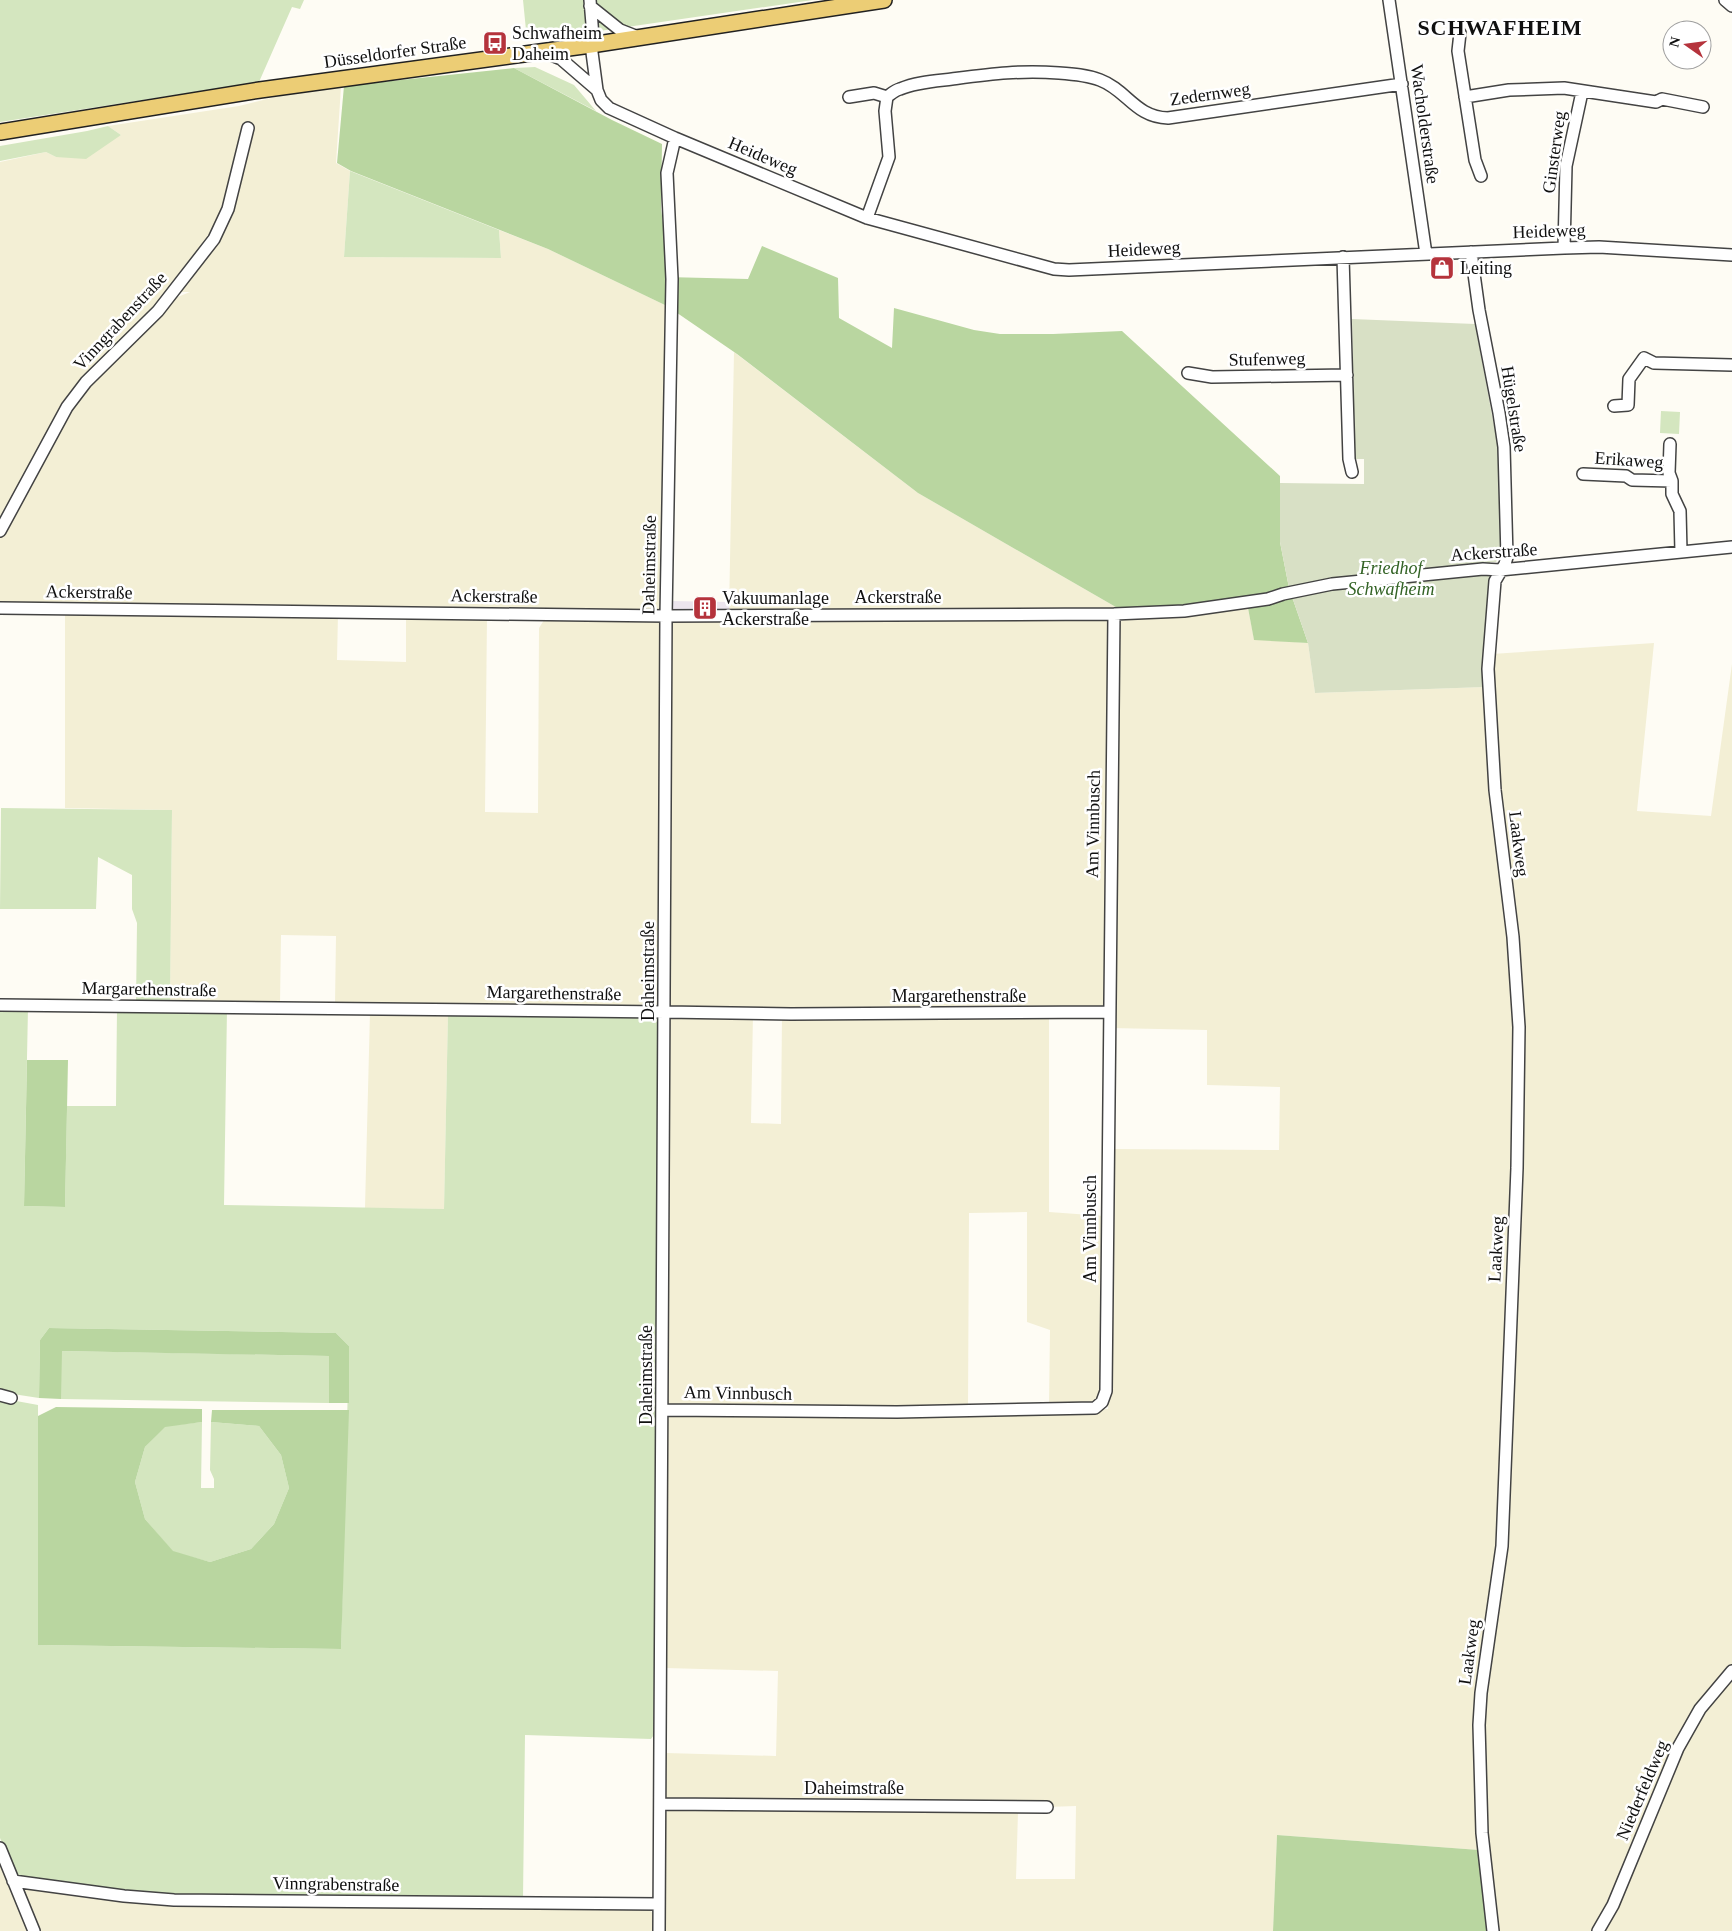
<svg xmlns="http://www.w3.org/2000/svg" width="1732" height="1931" font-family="Georgia,serif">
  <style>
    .industrial { fill: #ece5ed }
    .farmland { fill: #f3efd5 }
    .green { fill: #d4e6bf }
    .forest { fill: #b9d6a0 }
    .cemetery { fill: #d8e0c5 }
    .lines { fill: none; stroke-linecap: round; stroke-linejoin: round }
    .minor-casing { stroke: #434343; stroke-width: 14 }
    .major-casing { stroke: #212121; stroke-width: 18 }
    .minor { stroke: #fff; stroke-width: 11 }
    .major { stroke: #eccd75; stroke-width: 15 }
    .labels { text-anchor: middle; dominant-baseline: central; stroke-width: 5; stroke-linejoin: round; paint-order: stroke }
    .poi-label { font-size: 18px; fill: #101010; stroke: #fff; text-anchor: start }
    .street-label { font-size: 18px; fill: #101010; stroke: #fff }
    .park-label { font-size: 18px; font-style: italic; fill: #336325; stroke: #fff }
    .district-label { font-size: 22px; font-weight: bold; letter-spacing: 1px; fill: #101010; stroke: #fff }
  </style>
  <rect width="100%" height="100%" fill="#fefcf4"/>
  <!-- industrial -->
  <path class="industrial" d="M671,601L729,602V612L671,611Z"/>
  <!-- farmland -->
  <path class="farmland" d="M341,87L336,163L350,171L344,257L501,258L499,230L548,249L667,306L661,609L656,612L0,606V538L70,408L88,384L175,298L190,292H168L120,343L83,379L0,525V162L46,152L56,157L121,135L108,126L239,106L291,93Z
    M734,352L918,493L1121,610L729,612Z
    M1248,608L1254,639L1308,643L1315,693L1485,687L1515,1027L1510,1270L1503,1370L1498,1545L1488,1611L1479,1850L1277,1835L1273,1931H663L665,1813L673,1808L1018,1812L1016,1879H1075L1076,1806L1047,1807L667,1799L664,1793L666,1753L776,1756L778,1671L666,1668L667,1423L669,1416L678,1413L897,1414L1108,1409L1111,1149L1279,1150L1280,1087L1207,1085V1030L1111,1028L1118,625L1122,620L1133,618Z
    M65,614H338L337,660L406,662V616H487L485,812L538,813L539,628L546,617L663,621L660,1004L657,1007L335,1004L336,936L281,935L280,1004H170L172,810L65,808Z
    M1103,619L1110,622L1105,1007L1103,1009L672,1008L669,1005L671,623L673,620Z
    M1654,643L1637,811L1711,816L1732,664V1665L1696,1706L1609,1904L1593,1931H1497L1485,1815L1481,1724L1505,1546L1521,1025L1494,734L1492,654Z
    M370,1012L448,1013L444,1209L365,1208Z
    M753,1014L751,1123L781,1124L782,1014L1049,1015V1212L1104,1216L1103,1390L1093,1405L1049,1406L1050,1330L1027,1322V1212L969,1213L968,1408L673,1406L668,1403L667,1397L669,1018L671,1015Z
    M1732,1679V1931H1603L1682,1750L1704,1712Z
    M0,1855L31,1931H0Z
    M23,1888L648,1909L654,1914L657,1931H39L22,1892Z"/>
  <!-- green -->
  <path class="green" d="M0,0H304L300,9L292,7L259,82L0,122Z
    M523,0H813L579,34L527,40Z
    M535,67L574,85L596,111L514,68Z
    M108,126L121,135L86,159L56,157L46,152L0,161V146L87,131Z
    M350,171L499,230L501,258L344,257Z
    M1661,411L1680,412L1679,434L1660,433Z
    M1,808L172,810L170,1004H136L137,923L132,909V875L98,857L96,909H0Z
    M0,1008H28L24,1206L65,1207L67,1106H116L117,1009H227L224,1205L444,1209L448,1013L660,1017L656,1732L651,1739L525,1735L523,1898L171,1897L25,1879C10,1873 6,1852 0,1838V1398L38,1405V1645L341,1649L349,1346L336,1333L49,1328L40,1340L39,1398L0,1392Z
    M61,1351L330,1356L329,1403L61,1399Z
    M202,1422L201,1488H214V1479L210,1470L211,1422L259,1426L281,1455L289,1488L274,1524L251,1549L210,1562L173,1552L145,1519L135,1482L145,1447L165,1426Z"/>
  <!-- forest -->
  <path class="forest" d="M514,68L612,120L662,144L661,209L666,244V277L748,279L762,246L838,278L839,318L892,348L894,308L974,330L1000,334H1053L1122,331L1280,476V542L1289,588L1308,643L1254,640L1248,608L1182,607L1121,610L918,493L737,354L667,306L548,249L351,171L337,163L344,86Z
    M27,1060H68L65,1207L24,1206Z
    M49,1328L336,1333L349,1346V1403H329V1356L62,1351L61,1399L39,1398L40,1340Z
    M56,1407L202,1409V1422L165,1427L145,1447L135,1482L145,1519L173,1551L210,1562L251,1549L274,1524L289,1488L281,1455L259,1426L211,1422L212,1410H349L341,1649L38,1645V1416Z
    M1277,1835L1479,1850L1489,1931H1273Z"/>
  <!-- cemetery -->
  <path class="cemetery" d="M1352,319L1475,324L1500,458L1501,554L1496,562H1490L1485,687L1315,693L1308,643L1289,588L1280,542V476V483L1364,484V459H1355Z"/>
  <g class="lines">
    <defs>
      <path id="minor" d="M590,0L593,36L591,45L597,90L601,100L609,108L675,138L867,218L1054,269L1069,270L1564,248L1599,247L1732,255
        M1389,0L1426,254
        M1725,0L1732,6
        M590,6L620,30L638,37
        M1460,33L1458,51L1475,160L1481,176
        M544,52L561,59L597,90
        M849,97L874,93L887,97
        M1465,97L1509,90L1564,88L1656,102L1662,99L1703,107
        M867,218L889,157L885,111L887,97C891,94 895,90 900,89C916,82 935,81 952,79C991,74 1020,70 1059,73C1073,74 1087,75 1100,80C1127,90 1135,117 1168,118L1402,84
        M1564,248L1566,166L1582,92
        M1471,252L1479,310L1499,413L1504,447L1507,557L1505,564L1495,581L1488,669L1495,790L1513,937L1519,1027L1517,1168L1502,1546L1481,1693L1479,1725L1482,1833L1493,1931
        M1343,257L1349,459L1352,472
        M1188,373L1212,377L1347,375
        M1614,406L1628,405L1629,379L1644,358L1654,363L1732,365
        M1670,444L1669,473L1672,481V494L1680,511L1681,552
        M1583,474L1626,476L1632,480L1672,481
        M0,531L67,407L86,382L158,311L214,239L228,209L248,128
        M0,608L666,616L1114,614L1184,611L1268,599L1283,594L1332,584L1483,569L1500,570L1732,547
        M0,1005L665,1012L791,1014L1109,1012
        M0,1395L11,1398
        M663,1410L897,1412L1095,1408L1102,1402L1106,1391L1114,614
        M661,1804L1047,1807
        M0,1848L34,1931
        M13,1881L124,1896L174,1900L659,1904
        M659,1931L666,616L672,279L667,173L675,138
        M1598,1931L1613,1905L1678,1748L1700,1709L1732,1671"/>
      <path id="major" d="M0,132L260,90L591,45L884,0"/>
    </defs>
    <!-- minor casing -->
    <use href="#minor" class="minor-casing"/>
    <!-- major casing -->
    <use href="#major" class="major-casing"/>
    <!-- minor -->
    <use href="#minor" class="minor"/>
    <!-- major -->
    <use href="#major" class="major"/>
  </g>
  <!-- icons -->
  <defs>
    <symbol id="bus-square" viewBox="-11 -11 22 22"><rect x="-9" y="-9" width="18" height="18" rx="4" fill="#b5333c" stroke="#fff"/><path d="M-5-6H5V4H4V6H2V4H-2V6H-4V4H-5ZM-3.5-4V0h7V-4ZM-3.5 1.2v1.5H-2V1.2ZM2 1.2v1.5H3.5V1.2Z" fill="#fff"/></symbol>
    <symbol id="shop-square" viewBox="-11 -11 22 22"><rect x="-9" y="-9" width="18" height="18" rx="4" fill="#b5333c" stroke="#fff"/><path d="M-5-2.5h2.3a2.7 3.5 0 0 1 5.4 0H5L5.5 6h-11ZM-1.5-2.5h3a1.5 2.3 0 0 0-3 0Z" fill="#fff"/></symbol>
    <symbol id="building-square" viewBox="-11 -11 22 22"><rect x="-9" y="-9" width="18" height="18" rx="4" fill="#b5333c" stroke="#fff"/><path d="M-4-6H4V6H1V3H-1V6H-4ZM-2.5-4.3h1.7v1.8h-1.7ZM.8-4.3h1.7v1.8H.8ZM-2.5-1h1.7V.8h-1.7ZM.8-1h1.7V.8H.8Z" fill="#fff"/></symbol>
  </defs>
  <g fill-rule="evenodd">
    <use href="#bus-square" x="481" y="29" width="28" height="28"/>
    <use href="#shop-square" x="1428" y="254" width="28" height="28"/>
    <use href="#building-square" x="691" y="594" width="28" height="28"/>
  </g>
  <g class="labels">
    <!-- poi labels -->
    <g class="poi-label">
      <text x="512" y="33">Schwafheim<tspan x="512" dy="21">Daheim</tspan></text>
      <text x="1460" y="268">Leiting</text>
      <text x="722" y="598">Vakuumanlage<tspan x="722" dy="21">Ackerstraße</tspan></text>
    </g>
    <!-- street labels -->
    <g class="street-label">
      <text transform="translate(395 52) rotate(-8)">Düsseldorfer Straße</text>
      <text transform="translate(1210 94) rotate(-8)">Zedernweg</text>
      <text transform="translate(1425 124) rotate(82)">Wacholderstraße</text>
      <text transform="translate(1554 152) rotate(-82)">Ginsterweg</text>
      <text transform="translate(763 156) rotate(23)">Heideweg</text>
      <text transform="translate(1549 231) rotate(-2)">Heideweg</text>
      <text transform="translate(1144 249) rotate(-3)">Heideweg</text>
      <text transform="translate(120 321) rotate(-47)">Vinngrabenstraße</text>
      <text transform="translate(1267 359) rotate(-1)">Stufenweg</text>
      <text transform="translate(1514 409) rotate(81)">Hügelstraße</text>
      <text transform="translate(1629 460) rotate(4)">Erikaweg</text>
      <text transform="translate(1494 552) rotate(-4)">Ackerstraße</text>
      <text transform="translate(649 565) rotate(-89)">Daheimstraße</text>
      <text transform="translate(89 592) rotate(1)">Ackerstraße</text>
      <text transform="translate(494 596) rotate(1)">Ackerstraße</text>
      <text x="898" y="597">Ackerstraße</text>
      <text transform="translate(1093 824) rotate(-89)">Am Vinnbusch</text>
      <text transform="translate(1519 844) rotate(83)">Laakweg</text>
      <text transform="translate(648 971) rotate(-90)">Daheimstraße</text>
      <text transform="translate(149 989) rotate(1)">Margarethenstraße</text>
      <text transform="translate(554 993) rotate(1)">Margarethenstraße</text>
      <text x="959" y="996">Margarethenstraße</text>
      <text transform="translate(1090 1229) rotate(-90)">Am Vinnbusch</text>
      <text transform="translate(1496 1249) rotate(-87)">Laakweg</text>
      <text transform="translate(646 1375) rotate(-90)">Daheimstraße</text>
      <text transform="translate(738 1393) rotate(1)">Am Vinnbusch</text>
      <text transform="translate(1469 1652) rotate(-82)">Laakweg</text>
      <text x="854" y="1788">Daheimstraße</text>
      <text transform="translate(1642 1790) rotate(-67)">Niederfeldweg</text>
      <text transform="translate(336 1884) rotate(1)">Vinngrabenstraße</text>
    </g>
    <!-- park labels -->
    <g class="park-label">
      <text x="1391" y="568">Friedhof<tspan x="1391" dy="21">Schwafheim</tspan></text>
    </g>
    <!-- district labels -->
    <g class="district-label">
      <text x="1500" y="27">SCHWAFHEIM</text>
    </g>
  </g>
  <!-- north arrow -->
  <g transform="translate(1687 45) rotate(284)"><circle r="24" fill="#ffffff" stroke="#9f9f9f"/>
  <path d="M0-4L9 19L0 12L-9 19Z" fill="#b5333c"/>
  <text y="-8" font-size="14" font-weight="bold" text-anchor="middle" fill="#101010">N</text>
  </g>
</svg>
